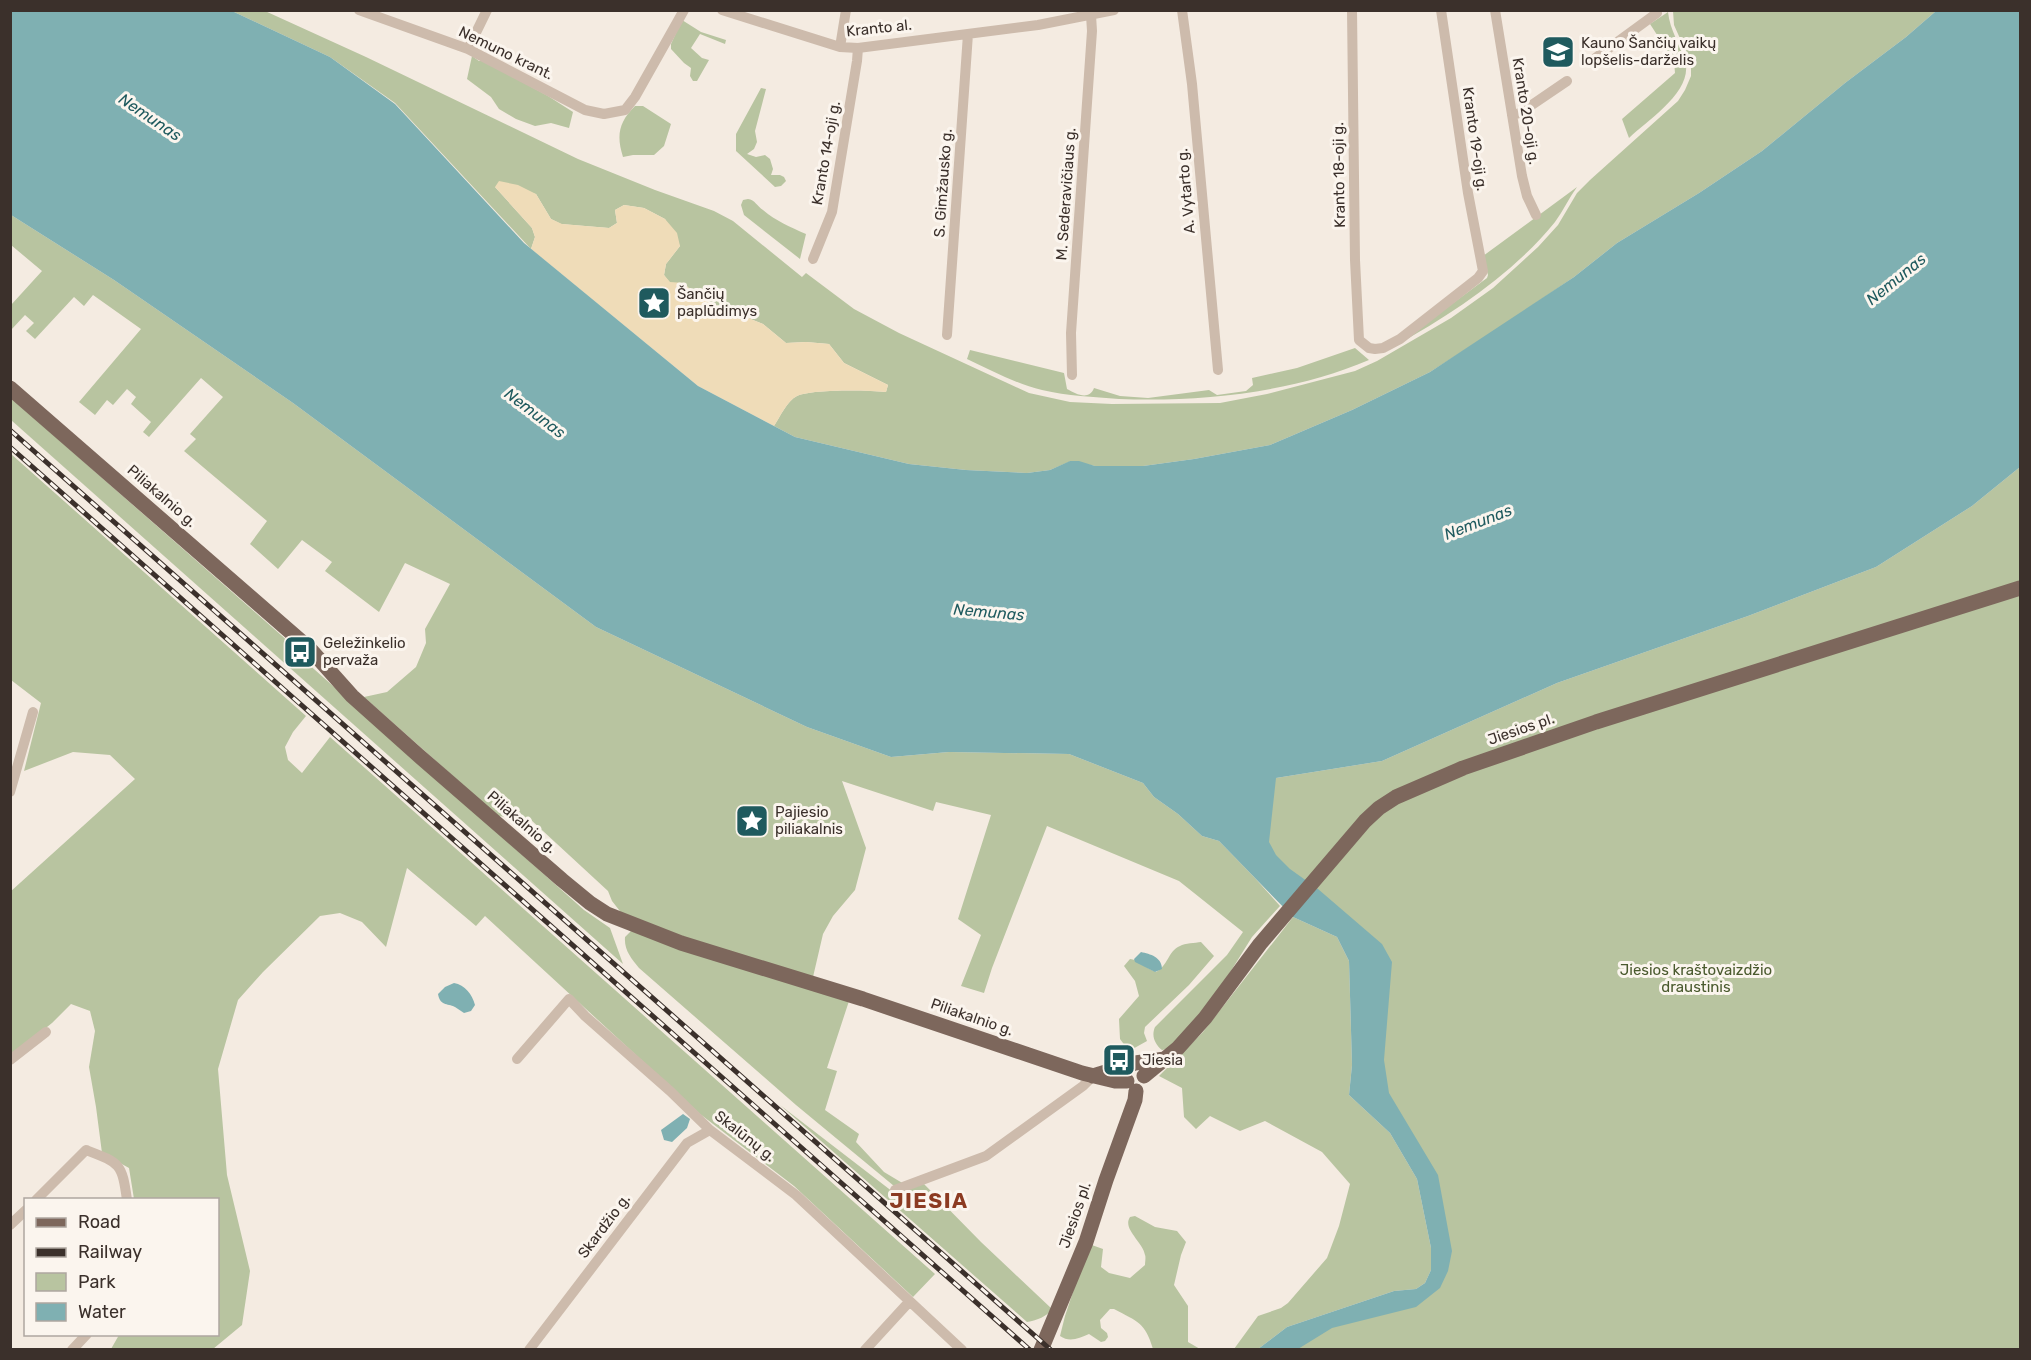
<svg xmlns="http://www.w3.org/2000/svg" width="2031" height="1360" font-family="Rubik,sans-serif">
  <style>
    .green { fill: #b8c4a0 }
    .sand { fill: #efdcb8 }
    .water { fill: #7fb0b2 }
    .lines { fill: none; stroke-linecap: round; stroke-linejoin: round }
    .street { stroke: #cdbbac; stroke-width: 10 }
    .primary { stroke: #7d675c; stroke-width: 15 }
    .rail-casing { stroke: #3b302b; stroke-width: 5 }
    .rail { stroke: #fbf5ee; stroke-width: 3; stroke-dasharray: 9; stroke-linecap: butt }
    .labels { text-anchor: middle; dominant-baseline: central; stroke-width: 6; stroke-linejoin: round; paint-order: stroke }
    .street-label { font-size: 15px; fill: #3b302b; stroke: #fbf5ee }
    .poi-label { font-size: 15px; fill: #3b302b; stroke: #fbf5ee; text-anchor: start }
    .park-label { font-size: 15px; fill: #4a5a2e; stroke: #fbf5ee }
    .water-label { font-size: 16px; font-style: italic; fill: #1f5a5e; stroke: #fbf5ee }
    .district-label { font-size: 21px; font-weight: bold; letter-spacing: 1.5px; fill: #8c3b22; stroke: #fbf5ee }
  </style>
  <rect width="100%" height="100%" fill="#f4ebe1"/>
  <!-- green -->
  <path class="green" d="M232,11H265L366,57L578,159L655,190L714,211L733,221L802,277L806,273L854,309L899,333L1029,393L1070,402L1112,404L1220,403L1267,394L1355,371L1377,361L1451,318L1493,288L1538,247L1558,225L1577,193L1590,180L1678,101L1685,90L1691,76V63L1674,25L1673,11H1936L1906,37L1845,83L1762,151L1699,193L1617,243L1574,277L1493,332L1430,372L1352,410L1270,445L1194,459L1143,466H1095L1071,461L1050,470L1027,473L966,470L909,464L795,437L774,426C780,417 787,401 797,396C811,389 868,390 886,392L888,385L844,363L829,344L806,342L786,343L763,324L698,298L684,283H670L664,275L666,264L680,246L665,219L644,208L624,205L615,210L617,223L609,228L561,224L551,219L536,194L495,187L532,228L535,237L531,249L395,103L330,57Z
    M1668,12C1670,31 1680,44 1685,61C1694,91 1648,120 1629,138L1622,119L1675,73L1674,61L1650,24Z
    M682,20L701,32L726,40L725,44L700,34L691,48L702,58L709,60L697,81H693L690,76L691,68L684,63L671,49V44Z
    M472,56L479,61H484L548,96L573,112L569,128L551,123L535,126L516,119L499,109L491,97L467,79Z
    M761,88L766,89L755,131L757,142L754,149L747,154L756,157L765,155L770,159L773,169L771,175H780L784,177L786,181L781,186L775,187L736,151V134Z
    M635,106H643L671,124L664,146L654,155H633L623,157C616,135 619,122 635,106Z
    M1577,187C1569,198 1563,211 1555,222C1512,275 1453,313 1395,346L1487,278L1488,275L1483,256Z
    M748,199C755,200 757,206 763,210C776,221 790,227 806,234L800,259L744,215L741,205L743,200Z
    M11,215L114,280L293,403L596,627L807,727L891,757L949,752L1069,754L1143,783L1154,797L1178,814L1202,836L1219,841L1254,877L1280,906L1252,937L1229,974L1197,1020L1167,1049L1162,1050C1155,1044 1151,1036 1155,1027L1227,955L1243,932L1179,881L1047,826L992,968L984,993L961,986L981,935L958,919L991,815L936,802L933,811L842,781L866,848L855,890L833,916L823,934L813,977L675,935L623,915L612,901L608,891L530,819L498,816L364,697L387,692L416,667L426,643L425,629L450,584L405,563L379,612L325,571L332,562L302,540L278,569L250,544L267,521L184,451L196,439L190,434L223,397L201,378L149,437L143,432L151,422L131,404L136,397L127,389L113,405L107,400L95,415L79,402L141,329L93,295L84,306L74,297L35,339L26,331L34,323L25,315L11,330V305L42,271L11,245Z
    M1355,348L1369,360C1291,393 1202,402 1119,399C1093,397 1068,396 1042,390C1016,384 991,370 967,359L970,350L1064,373L1067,389C1076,394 1089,401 1094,388L1120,396L1148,398L1209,390L1217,395L1246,391L1253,385L1252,378L1297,368Z
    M10,397L298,650L296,653L584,910L610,928L623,964L11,420Z
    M11,454L306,716L293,732L285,747L288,760L302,773L330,737L935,1274L913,1297L794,1186L700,1114L485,916L476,926L407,868L386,947L362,922L340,913L320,916L263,972L238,1000L218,1069L227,1175L250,1271L242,1325L213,1349H111L119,1335L218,1334V1200L134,1199L129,1168L102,1153L96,1107L89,1067L95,1031L90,1011L71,1004L52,1023L11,1056L10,892L135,779L110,755L73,752L24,771L41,703L11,680Z
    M2020,467V1349H1272L1285,1339L1415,1302L1437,1278L1438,1209L1384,1108L1370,961L1314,909L1159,724L1276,778L1382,761L1557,683L1748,616L1876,567L1972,506Z
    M1293,917L1337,937L1349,961L1352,1065L1349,1095L1390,1133L1417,1179L1431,1248V1270L1425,1283L1416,1289L1394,1291L1287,1327L1258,1349H1234L1258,1316L1281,1308L1288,1303L1327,1258L1339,1226L1350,1184L1322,1152L1265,1121L1240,1131L1210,1116L1196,1129L1184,1117L1182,1088L1159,1076L1203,1032Z
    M631,931L849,1001L827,1068L837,1071L825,1110L859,1134L856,1142L884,1172L904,1184L894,1186L796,1105L639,968C631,958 624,950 625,937Z
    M1201,942L1214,956L1189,985L1145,1027L1144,1033L1147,1041L1129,1051L1120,1039L1119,1019L1139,996L1135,981L1124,966L1130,959C1137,959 1147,969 1156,972C1168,966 1168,951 1180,946C1185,943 1195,943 1201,942Z
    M780,1105L893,1192L924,1184L981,1242L1052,1309C1046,1317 1038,1320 1027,1322Z
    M1135,1216L1155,1227L1177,1231L1186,1242L1181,1255L1174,1285L1188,1306V1342L1200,1349H1153C1145,1322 1138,1322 1114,1309H1110L1100,1320L1101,1328L1107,1333L1108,1337L1105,1341L1101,1342L1089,1334C1079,1338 1070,1343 1060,1336L1065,1316L1089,1244L1103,1249L1101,1267L1109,1273L1130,1278L1145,1265C1145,1264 1146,1256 1145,1255C1143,1242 1122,1229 1130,1217Z"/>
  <!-- sand -->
  <path class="sand" d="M499,181L518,185L536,194L551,219L562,224L609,228L617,223L615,210L624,205L644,208L665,219L677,233L680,246L666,264L664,275L670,282L684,283L698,298L763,324L786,343L806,342L829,344L844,363L888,385L886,392C868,390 812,389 797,396C787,401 780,417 774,426L698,386L531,249L535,237L532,228L495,187Z"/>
  <!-- water -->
  <path class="water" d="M10,11H232L330,57L395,104L524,243L698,386L795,437L909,464L966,470L1027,473L1050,470L1070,461H1079L1095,466H1143L1194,459L1270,445L1352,410L1430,372L1574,277L1617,243L1699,193L1762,151L1845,83L1906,37L1936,11H2020V467L1972,506L1876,567L1748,616L1557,683L1382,761L1276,778L1269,842L1276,855L1290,869L1318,889L1382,944L1392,962L1384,1060L1389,1093L1438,1175L1452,1251L1448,1271L1440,1288L1416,1307L1332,1328L1298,1349H1258L1287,1327L1394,1291L1416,1289L1425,1283L1431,1270V1248L1417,1179L1390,1133L1349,1095L1352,1065L1349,961L1337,937L1293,917L1219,841L1202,836L1178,814L1154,797L1143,783L1069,754L949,752L891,757L807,727L596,627L293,403L114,280L11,215Z
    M1141,952C1150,954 1162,957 1162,969L1155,972L1135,962L1134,959Z
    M454,983C465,985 472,994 475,1005L471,1011L464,1013C461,1011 458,1009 455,1007C447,1003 440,1006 438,994L445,987Z
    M683,1114L690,1119L687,1128L672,1142L664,1140L661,1130Z"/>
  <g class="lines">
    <!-- street -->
    <path class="street" d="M359,10L468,49L585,110L604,114L625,110L635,97L684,10
      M722,10L840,47L858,48L1038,25L1114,10
      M1182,10L1192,84L1218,370
      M1352,10L1355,260L1359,340L1369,348L1375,349L1383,348L1400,339L1478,278L1483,271L1468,193L1441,10
      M1495,10L1522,176L1527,196L1536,215
      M840,47L846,10
      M468,49L487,10
      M1594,59L1657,13L1655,10
      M1512,115L1520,113L1567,81
      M813,259L832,212L857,61L858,48
      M947,335L968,34
      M1072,375L1071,333L1092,31L1091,15
      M10,792L33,712
      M517,1059L569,999L585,1016L670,1091L710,1130L796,1195L962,1350
      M10,1060L46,1032
      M895,1190L986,1156L1083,1086L1093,1076
      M36,1200L86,1150C120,1163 122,1163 127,1200
      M10,1225L26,1210
      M72,1350L87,1334
      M529,1350L687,1143L710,1130
      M865,1350L909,1302"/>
    <!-- primary -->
    <path class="primary" d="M10,388L310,649L352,696L418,755L562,880L590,903L607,914L681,943L863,999L1082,1073L1115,1081H1127
      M1093,1076L1135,1063L1165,1059
      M1144,1076L1178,1048L1205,1018L1260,944L1365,821L1379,808L1396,797L1463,768L1596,722L2020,588
      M1041,1350L1086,1242L1106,1180L1135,1100L1136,1091"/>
    <defs>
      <path id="rail" d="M10,430L1051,1350
        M10,447L1030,1350"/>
    </defs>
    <!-- rail casing -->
    <use href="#rail" class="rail-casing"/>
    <!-- rail -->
    <use href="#rail" class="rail"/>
  </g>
  <!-- icons -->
  <defs>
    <symbol id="school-square" viewBox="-11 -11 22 22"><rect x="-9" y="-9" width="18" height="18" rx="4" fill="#1f5a5e" stroke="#fbf5ee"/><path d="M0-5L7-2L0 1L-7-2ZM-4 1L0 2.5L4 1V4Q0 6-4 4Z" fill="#fff"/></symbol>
    <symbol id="sight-square" viewBox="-11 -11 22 22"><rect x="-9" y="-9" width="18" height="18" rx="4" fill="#1f5a5e" stroke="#fbf5ee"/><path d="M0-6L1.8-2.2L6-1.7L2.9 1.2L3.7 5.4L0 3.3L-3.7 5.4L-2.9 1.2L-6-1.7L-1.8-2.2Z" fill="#fff"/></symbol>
    <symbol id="bus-square" viewBox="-11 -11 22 22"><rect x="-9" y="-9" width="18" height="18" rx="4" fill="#1f5a5e" stroke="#fbf5ee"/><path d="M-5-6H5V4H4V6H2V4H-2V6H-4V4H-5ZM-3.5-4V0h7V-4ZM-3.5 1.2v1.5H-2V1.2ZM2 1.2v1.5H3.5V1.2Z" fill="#fff"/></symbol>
  </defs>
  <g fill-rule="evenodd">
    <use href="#school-square" x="1539" y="33" width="38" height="38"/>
    <use href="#sight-square" x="635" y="284" width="38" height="38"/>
    <use href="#bus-square" x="281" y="633" width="38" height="38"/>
    <use href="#sight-square" x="733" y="802" width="38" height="38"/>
    <use href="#bus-square" x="1100" y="1041" width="38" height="38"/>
  </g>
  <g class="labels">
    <!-- street labels -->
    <g class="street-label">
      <text transform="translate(879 28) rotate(-6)">Kranto al.</text>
      <text transform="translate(506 53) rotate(26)">Nemuno krant.</text>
      <text transform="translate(1526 111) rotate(81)">Kranto 20-oji g.</text>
      <text transform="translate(1475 139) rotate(82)">Kranto 19-oji g.</text>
      <text transform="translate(826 153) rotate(-80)">Kranto 14-oji g.</text>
      <text transform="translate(1339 175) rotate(-91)">Kranto 18-oji g.</text>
      <text transform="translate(943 183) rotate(-86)">S. Gimžausko g.</text>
      <text transform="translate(1186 191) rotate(-95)">A. Vytarto g.</text>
      <text transform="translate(1066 194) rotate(-86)">M. Sederavičiaus g.</text>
      <text transform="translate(162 496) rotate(41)">Piliakalnio g.</text>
      <text transform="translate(1521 729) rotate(-19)">Jiesios pl.</text>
      <text transform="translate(522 822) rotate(41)">Piliakalnio g.</text>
      <text transform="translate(972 1017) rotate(19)">Piliakalnio g.</text>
      <text transform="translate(745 1136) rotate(38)">Skalūnų g.</text>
      <text transform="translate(1075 1215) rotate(-71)">Jiesios pl.</text>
      <text transform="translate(604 1226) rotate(-53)">Skardžio g.</text>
    </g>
    <!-- poi labels -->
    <g class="poi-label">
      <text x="1581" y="43">Kauno Šančių vaikų<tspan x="1581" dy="17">lopšelis-darželis</tspan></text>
      <text x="677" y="294">Šančių<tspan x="677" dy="17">paplūdimys</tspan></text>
      <text x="323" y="643">Geležinkelio<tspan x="323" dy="17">pervaža</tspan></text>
      <text x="775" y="812">Pajiesio<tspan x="775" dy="17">piliakalnis</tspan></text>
      <text x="1142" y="1060">Jiesia</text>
    </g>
    <!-- park labels -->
    <g class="park-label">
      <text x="1696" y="970">Jiesios kraštovaizdžio<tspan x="1696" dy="17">draustinis</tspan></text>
    </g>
    <!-- water labels -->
    <g class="water-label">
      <text transform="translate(150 117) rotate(34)">Nemunas</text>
      <text transform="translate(1896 279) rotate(-39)">Nemunas</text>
      <text transform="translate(535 413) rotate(37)">Nemunas</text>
      <text transform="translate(1478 522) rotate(-21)">Nemunas</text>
      <text transform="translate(989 612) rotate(5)">Nemunas</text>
    </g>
    <!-- district labels -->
    <g class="district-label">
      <text x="929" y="1200">JIESIA</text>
    </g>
  </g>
  <!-- border -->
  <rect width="2031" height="1360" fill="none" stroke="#3b302b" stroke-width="24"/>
  <!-- legend -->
  <rect x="24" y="1198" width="195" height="138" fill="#fbf5ee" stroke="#aea6a0" stroke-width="1.5"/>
  <rect x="36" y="1218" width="30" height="9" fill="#7d675c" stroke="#aea6a0" stroke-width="1.5"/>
  <text x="78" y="1228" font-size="18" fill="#3b302b">Road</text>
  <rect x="36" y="1248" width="30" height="9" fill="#3b302b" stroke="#aea6a0" stroke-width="1.5"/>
  <text x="78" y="1258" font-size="18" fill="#3b302b">Railway</text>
  <rect x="36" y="1273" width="30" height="18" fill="#b8c4a0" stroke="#aea6a0" stroke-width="1.5"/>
  <text x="78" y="1288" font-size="18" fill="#3b302b">Park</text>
  <rect x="36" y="1303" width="30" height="18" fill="#7fb0b2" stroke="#aea6a0" stroke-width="1.5"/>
  <text x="78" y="1318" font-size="18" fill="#3b302b">Water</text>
</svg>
